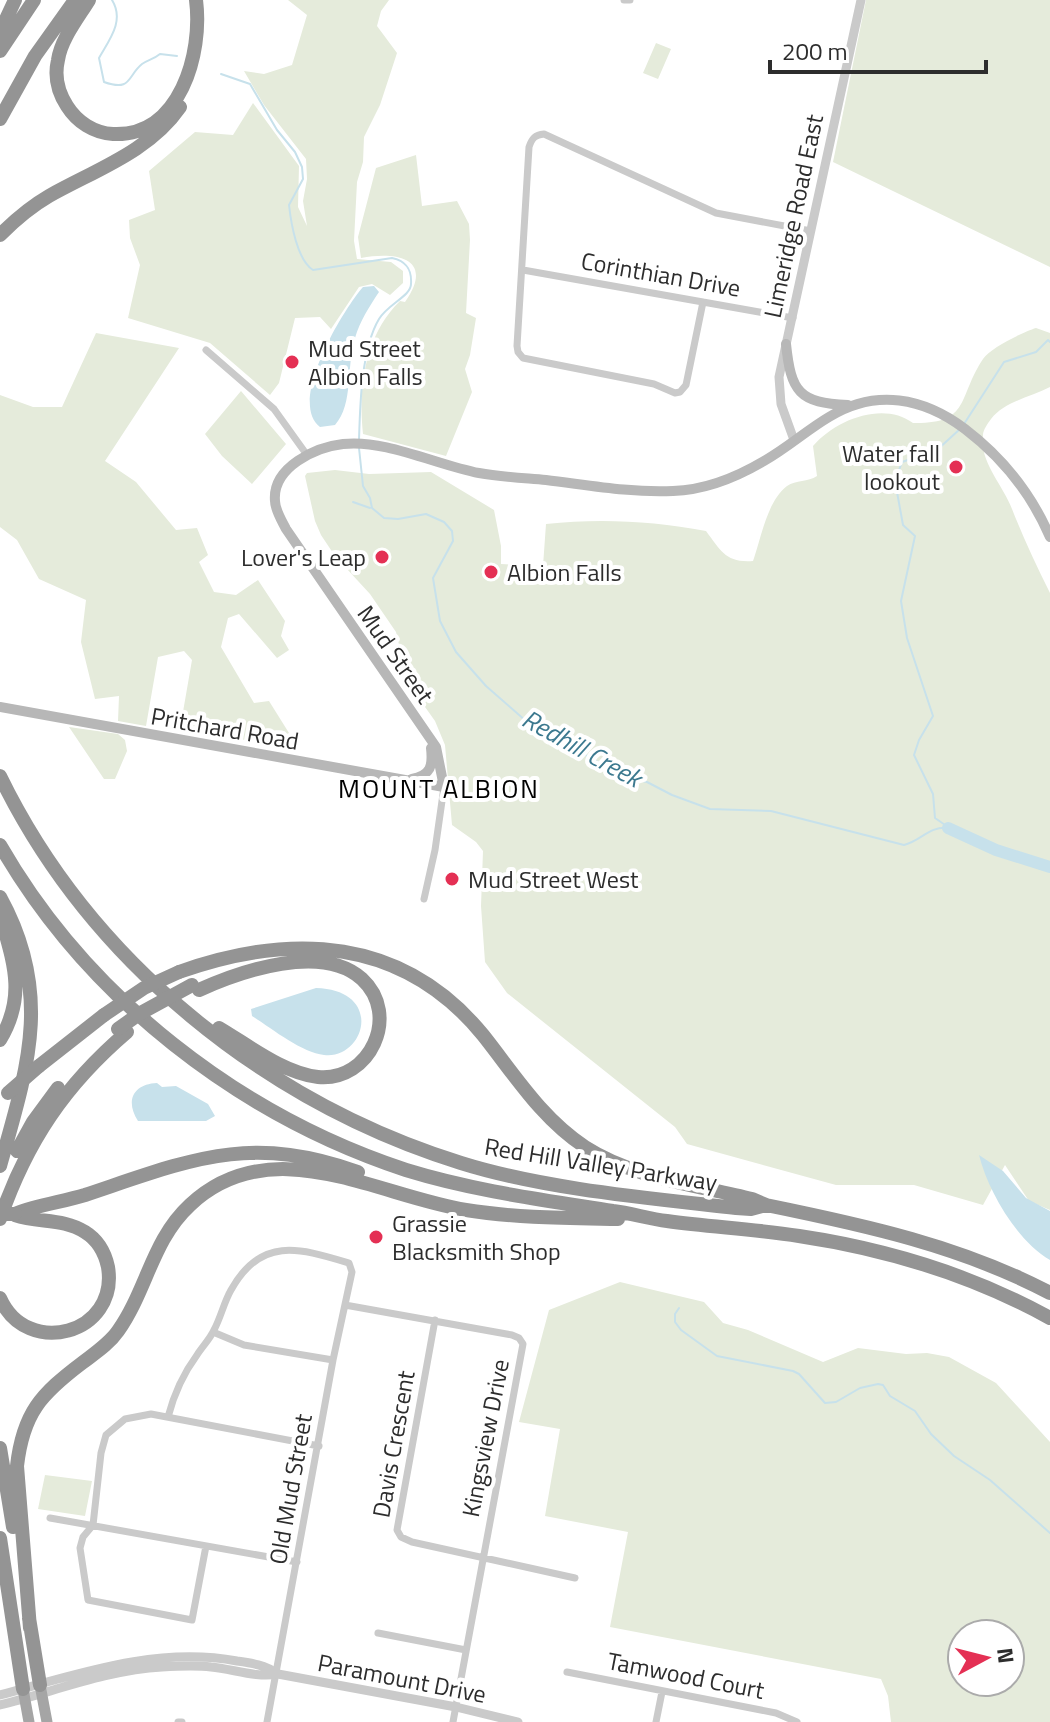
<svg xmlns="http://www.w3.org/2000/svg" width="1050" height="1722" font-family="'Titillium Web',sans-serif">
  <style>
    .green { fill: #e5ebdb; fill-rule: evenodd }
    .water { fill: #c7e1eb }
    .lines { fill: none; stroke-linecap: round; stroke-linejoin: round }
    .stream { stroke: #c7e1eb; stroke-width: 2 }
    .river { stroke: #c7e1eb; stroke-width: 12 }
    .minor { stroke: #cacaca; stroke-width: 7 }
    .tertiary { stroke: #cacaca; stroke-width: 9 }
    .secondary { stroke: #b7b7b7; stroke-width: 10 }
    .primary { stroke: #a5a5a5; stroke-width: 11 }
    .motorway { stroke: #949494; stroke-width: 14 }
    .motorway-bridge { stroke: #949494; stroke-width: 14 }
    .poi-dot { fill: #e43054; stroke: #fff; stroke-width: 3 }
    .labels { text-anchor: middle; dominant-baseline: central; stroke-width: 8; stroke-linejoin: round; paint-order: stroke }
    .street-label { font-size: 24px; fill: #2d2d2d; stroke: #fff }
    .poi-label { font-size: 24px; fill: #2d2d2d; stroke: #fff; text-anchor: start }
    .water-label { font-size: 26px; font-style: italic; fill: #3c798f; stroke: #fff }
    .neighbourhood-label { font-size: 26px; letter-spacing: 2px; fill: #000; stroke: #fff }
  </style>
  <rect width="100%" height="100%" fill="#fff"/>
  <!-- green -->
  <path class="green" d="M288,0H389L381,11L377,26L397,53L380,105L364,137L363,162L357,182L354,241L357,259L391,262L403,271V283L390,295L372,284L359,287L331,329L320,317L295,318L279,383L270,395L210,343L128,318L140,265L130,238L129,220L155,210L149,171L195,132L233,135L253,103L299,166L298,207L307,226L303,201L307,179L306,159L264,105L244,71L264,74L292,65L307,15Z
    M866,0H1050V267L833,162Z
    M656,43L671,49L658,79L643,73Z
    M416,155L422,206L457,201L469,224L470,240L466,313L476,318L470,355L465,369L472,392L446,456L363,434C358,387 365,335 400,301L405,302C435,259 398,251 361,258L358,237L376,168Z
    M1036,328L1050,333V387C1031,397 1005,401 991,419C988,423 983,430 983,435C979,462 1003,485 1012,509C1023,537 1036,565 1050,593V1210L1029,1201L1005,1165L983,1205L914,1185H836L687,1144L675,1127L507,993L485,962L481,906L483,851L476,842L452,825L445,745L435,721L408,683L396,632L370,594L335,556L321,535L315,521L305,476L307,473L335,470L369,474L431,472L494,510L501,546V564L543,566L546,524C600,518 653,521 706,531C721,551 726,563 753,561C761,539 767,501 787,486C796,480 808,482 817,476L813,446C836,419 884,401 913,423C971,424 957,398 983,359C990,348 1023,332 1036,328Z
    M96,333L179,348L105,461L136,482L176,530L197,528L208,555L199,562L214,592L236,595L258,580L285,621L281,636L289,650L277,658L239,614L228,618L221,647L254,703L269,701L299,749L180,729L192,660L184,651L158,657L146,726L118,721L119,696L95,699L81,642L86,600L39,579L17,540L0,527V395L33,407H62Z
    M241,391L286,444L252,484L222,456L205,434Z
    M69,727L118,734L125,740L127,751L115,779H104Z
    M620,1282L704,1302L723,1323L748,1330L823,1362L858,1348L906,1354L927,1353L949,1357L996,1383L1050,1442V1722H891L888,1696L881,1679L610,1627L628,1532L545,1516L560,1429L519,1422L549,1310ZM962,1634H1010V1682H962Z
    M45,1475L92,1481L85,1516L38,1509Z"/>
  <!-- water -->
  <path class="water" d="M374,286L379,292C369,307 360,321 355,338C346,365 354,404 335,425L320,427C287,402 343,310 363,287Z
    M316,988C385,990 365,1060 324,1055C302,1053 271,1028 252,1016L251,1009Z
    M157,1083L162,1087L176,1086L208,1104L215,1116L206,1121H138C125,1101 133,1084 157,1083Z
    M979,1155L1003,1171L1026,1198L1050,1211V1260C1017,1241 988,1191 979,1155Z"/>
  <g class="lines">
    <!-- stream -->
    <path class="stream" d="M112,0C125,21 109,40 99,58L104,82C132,92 127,76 142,64C148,60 154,59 160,54L177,56
      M221,74L250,84L277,130L295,152L302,167L303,179L289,205C291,223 297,260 313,270L392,258C406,261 412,269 411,284C411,296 388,304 379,319C361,349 360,407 359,441
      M964,424L1004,362L1036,352L1048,340L1050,342
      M359,448L363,486L370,498L372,508L384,518L398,519L426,514L444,522L452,531L453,541L433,578L440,621L456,652L486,686L526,721L624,777L647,782L672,795L710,809L771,811L904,845C921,841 929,826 948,828
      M353,502L370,508
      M948,827L935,818L933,794L914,755L919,740L933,716L907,638L901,601L915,536L903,525L895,481L902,462L937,450L960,429
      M679,1308L675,1314V1322L681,1330L717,1356L793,1371L799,1374L825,1403L836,1402L860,1388L878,1384L883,1385L890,1396L915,1411L931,1434L954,1456L990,1480L1050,1533"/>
    <!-- river -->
    <path class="river" d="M948,828L996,850L1050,867"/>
    <!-- minor -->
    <path class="minor" d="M624,0H630
      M523,270L793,318
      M703,302L686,385L680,392L675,393L654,384L523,358L518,352L517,346L529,147C532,138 535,135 544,134L716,213L811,231
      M206,350L274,409L307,455
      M424,899L435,850L444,787
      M345,1305L512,1335L519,1338L523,1344L453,1722
      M435,1320L397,1530L401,1537L412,1542L575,1578
      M213,1332L244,1345L333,1360
      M168,1417C174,1394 183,1374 197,1355C202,1347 210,1339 214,1330C221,1317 224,1302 231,1290C261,1236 299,1248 349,1263L352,1272L333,1360L267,1722
      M50,1518L297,1562
      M206,1546L192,1620L88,1600L80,1548L83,1537L93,1525L101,1453L106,1435L125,1419L151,1414L319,1446
      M378,1633L466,1650
      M567,1672L776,1713L797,1722
      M178,1722H182
      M656,1722L662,1692"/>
    <!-- tertiary -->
    <path class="tertiary" d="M794,440L781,404L779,377L861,0
      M0,1695C78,1674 156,1646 237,1661C252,1663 265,1665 278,1674
      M0,1705C53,1692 107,1670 162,1667C178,1666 195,1665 211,1667C233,1669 256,1678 278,1674L456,1707L518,1722"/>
    <!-- secondary -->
    <path class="secondary" d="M786,344C791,392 799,403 848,405
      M0,707L444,787L436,747L286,529C282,521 275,510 275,501C272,467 316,447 343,444C385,439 437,465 479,473C501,477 524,478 546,480C588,485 630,493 673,491C705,490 737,477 764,461C787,448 807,430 829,417C876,388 924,398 965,429C1003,458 1031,493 1050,537
      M412,779C431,775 433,766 431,748"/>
    <!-- primary -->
    <path class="primary" d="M40,1685L47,1722
      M23,1689L29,1722"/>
    <!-- motorway -->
    <path class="motorway" d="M89,0C78,18 61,39 58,60C54,77 58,92 67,106C77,122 94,133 113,134C180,137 203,53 196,0
      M0,32L15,0
      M0,51L34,0
      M0,119L35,56L75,0
      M0,235C15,220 30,207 49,196C95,170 149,152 180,107
      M0,776C90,961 265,1102 461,1163C544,1189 648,1198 736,1208L751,1209L766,1205C864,1225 961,1246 1050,1293
      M0,845C88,998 239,1115 406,1170C474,1191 544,1200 613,1211C631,1213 649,1219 667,1221C710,1227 755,1229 799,1236C886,1249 972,1275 1050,1318
      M0,897C53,993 28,1067 0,1166
      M0,914C13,961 27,995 0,1040
      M179,972C292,932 403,937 483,1035C514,1074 541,1118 585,1147C633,1178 697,1185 752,1199L766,1205
      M199,990C241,971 322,943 362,979C401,1015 370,1082 318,1077C283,1073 248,1045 219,1028
      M39,1066L104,1015
      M17,1151L33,1122L58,1088
      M15,1214C37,1205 62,1202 85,1195C190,1160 248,1133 358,1172
      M0,1219C27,1141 65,1085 127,1032
      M0,1298C27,1359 119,1334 108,1267C105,1253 98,1240 85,1232C63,1218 39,1223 15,1215
      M0,1448L13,1527
      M0,1538L23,1689
      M29,1618L40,1685
      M30,1628L17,1466C23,1413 41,1394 82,1363C95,1353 109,1344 118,1331C147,1290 152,1240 190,1205C271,1129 375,1195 466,1210C516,1218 568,1218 618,1219"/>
    <!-- motorway-bridge -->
    <path class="motorway-bridge" d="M104,1015L144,988L179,972
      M118,1029L139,1014L192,985
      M8,1093L39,1066
      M0,1214H15"/>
  </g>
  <!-- markers -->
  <g class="poi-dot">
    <circle cx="292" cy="362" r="8"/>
    <circle cx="956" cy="467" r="8"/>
    <circle cx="382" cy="557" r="8"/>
    <circle cx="491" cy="572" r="8"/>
    <circle cx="452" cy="879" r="8"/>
    <circle cx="376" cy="1237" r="8"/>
  </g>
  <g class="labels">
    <!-- street labels -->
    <g class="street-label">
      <text transform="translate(793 216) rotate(-78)">Limeridge Road East</text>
      <text transform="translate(661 274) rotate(10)">Corinthian Drive</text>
      <text transform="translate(396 654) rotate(55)">Mud Street</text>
      <text transform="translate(225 728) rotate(10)">Pritchard Road</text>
      <text transform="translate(601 1164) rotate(9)">Red Hill Valley Parkway</text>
      <text transform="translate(485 1438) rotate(-79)">Kingsview Drive</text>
      <text transform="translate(393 1444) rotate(-80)">Davis Crescent</text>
      <text transform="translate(290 1489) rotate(-80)">Old Mud Street</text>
      <text transform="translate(686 1675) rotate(11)">Tamwood Court</text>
      <text transform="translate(402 1678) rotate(11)">Paramount Drive</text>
    </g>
    <!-- poi labels -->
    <g class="poi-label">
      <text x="308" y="348">Mud Street<tspan x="308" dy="28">Albion Falls</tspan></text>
      <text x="940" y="453" text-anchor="end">Water fall<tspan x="940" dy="28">lookout</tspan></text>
      <text x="366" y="557" text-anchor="end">Lover's Leap</text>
      <text x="507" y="572">Albion Falls</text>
      <text x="468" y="879">Mud Street West</text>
      <text x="392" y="1223">Grassie<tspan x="392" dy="28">Blacksmith Shop</tspan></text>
    </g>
    <!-- water labels -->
    <g class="water-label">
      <text transform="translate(582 748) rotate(29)">Redhill Creek</text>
    </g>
    <!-- neighbourhood labels -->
    <g class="neighbourhood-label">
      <text x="439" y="788">MOUNT ALBION</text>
    </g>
  </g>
  <!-- north arrow -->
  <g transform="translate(986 1658) rotate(83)"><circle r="38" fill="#ffffff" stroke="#ababab" stroke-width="2"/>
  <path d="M0-6L14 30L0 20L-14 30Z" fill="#e43054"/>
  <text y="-12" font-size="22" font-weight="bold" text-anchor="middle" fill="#2d2d2d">N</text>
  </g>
  <!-- scale -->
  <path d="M770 60v12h216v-12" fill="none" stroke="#2d2d2d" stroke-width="4"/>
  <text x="782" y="60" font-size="24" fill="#2d2d2d" stroke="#ffffff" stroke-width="6" paint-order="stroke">200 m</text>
</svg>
